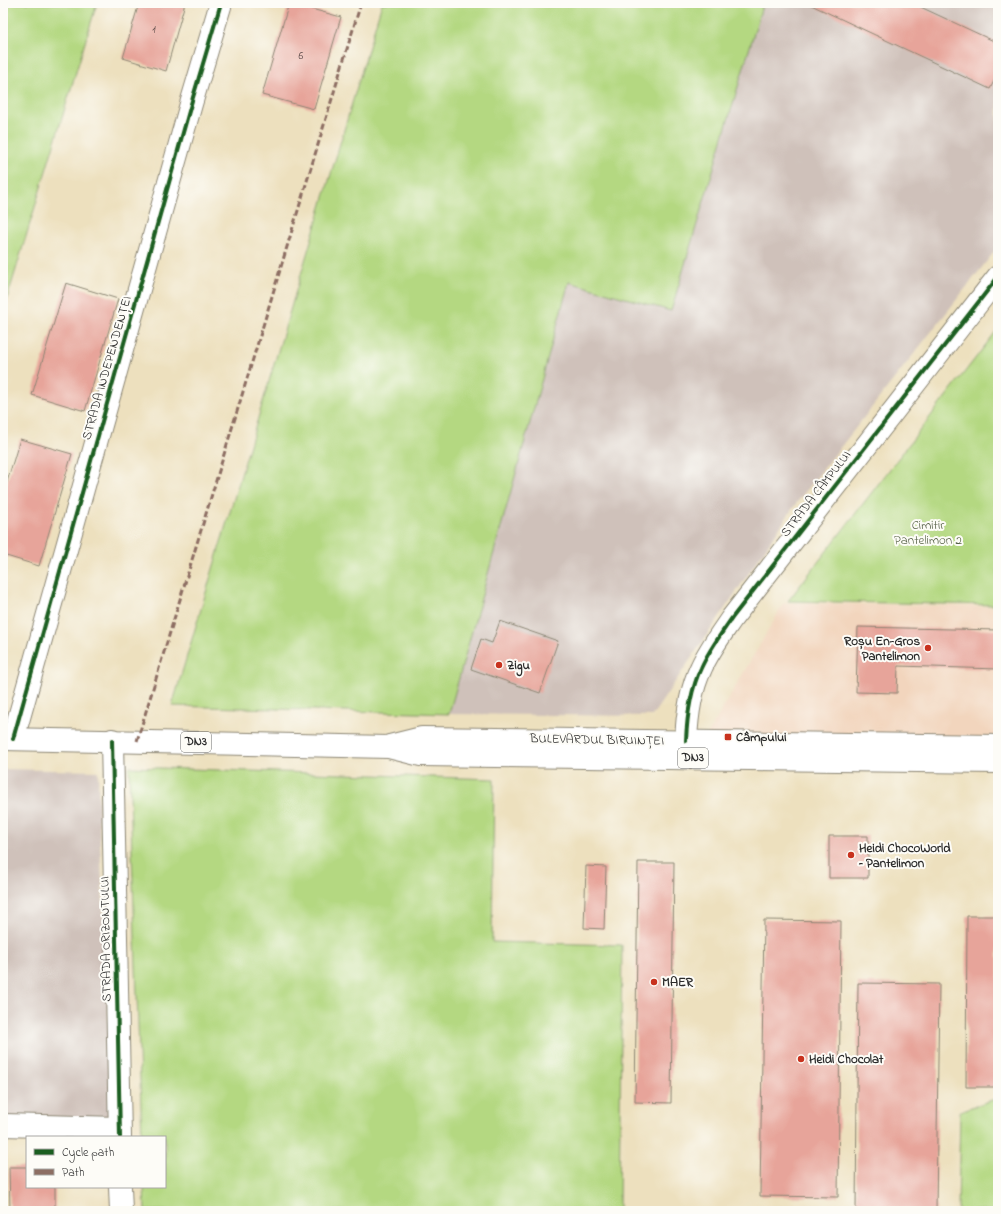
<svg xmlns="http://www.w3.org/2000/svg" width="1001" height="1214" font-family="'Indie Flower',sans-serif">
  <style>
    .built { fill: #f2d5bd }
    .industrial { fill: #cfc1ba }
    .green { fill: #b4d881; stroke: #708256 }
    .building { fill: #e7a49a }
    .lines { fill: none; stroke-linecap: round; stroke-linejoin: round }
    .minor-casing { stroke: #8c8674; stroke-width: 24 }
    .major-casing { stroke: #8c8674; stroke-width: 24 }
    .minor { stroke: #fff; stroke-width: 22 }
    .major { stroke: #fff; stroke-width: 22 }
    .quiet { stroke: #8d6e63; stroke-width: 3; stroke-dasharray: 6 3; stroke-linecap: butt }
    .cycleway-casing { stroke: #fdfcf7; stroke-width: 6 }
    .cycleway { stroke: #1b5e20; stroke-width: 4 }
    .poi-dot { fill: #c8321e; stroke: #fdfcf7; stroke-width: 1.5 }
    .labels { text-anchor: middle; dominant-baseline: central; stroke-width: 4; stroke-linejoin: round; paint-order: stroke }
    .number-label { font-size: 11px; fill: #5a4947 }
    .shield { fill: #fdfcf7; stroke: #6a6a68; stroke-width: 1 }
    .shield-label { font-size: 12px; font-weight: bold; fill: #2b2b2b }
    .street-label { font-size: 13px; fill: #2b2b2b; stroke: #fdfcf7 }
    .park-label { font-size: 13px; fill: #545f45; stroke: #fdfcf7 }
    .poi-label { font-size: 13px; font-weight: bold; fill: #2b2b2b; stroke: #fdfcf7; text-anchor: start }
  </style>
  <rect width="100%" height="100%" fill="#fdfcf7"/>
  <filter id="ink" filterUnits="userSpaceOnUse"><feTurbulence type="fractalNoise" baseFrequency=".025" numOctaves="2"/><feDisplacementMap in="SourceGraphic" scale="8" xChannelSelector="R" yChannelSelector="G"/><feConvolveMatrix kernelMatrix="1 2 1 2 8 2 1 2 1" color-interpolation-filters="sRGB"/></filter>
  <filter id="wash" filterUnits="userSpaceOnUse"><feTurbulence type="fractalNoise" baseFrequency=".012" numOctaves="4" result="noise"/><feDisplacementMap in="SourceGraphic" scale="16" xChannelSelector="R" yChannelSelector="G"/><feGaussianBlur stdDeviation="0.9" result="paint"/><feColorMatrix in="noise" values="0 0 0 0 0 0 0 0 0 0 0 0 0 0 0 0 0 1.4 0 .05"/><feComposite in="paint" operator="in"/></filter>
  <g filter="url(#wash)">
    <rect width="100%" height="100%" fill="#ede0be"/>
    <!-- built -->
    <path class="built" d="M784,603L998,607V742L706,737Z"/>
    <!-- industrial -->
    <path class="industrial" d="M763,3H998V247L795,505L652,716L449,714L569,282L671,311Z
      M3,769L98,771L99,822L114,1121L3,1119Z"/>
    <!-- green -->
    <path class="green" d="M3,3H97L3,312Z
      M382,3H763L671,311L569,282L449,714L172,706Z
      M998,329V605L788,601Z
      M129,767L494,779L492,942L622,945L619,1211H145L144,1187H165V1137H142Z
      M998,1098V1211H958L960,1111Z"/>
    <g id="blocks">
      <!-- building -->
      <path class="building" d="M139,3H185L166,71L123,58Z
        M289,3L341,17L314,109L262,95Z
        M807,3H912L998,43V73L990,89Z
        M66,283L118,299L85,411L32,395Z
        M20,439L72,454L39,566L3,555V495Z
        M500,621L558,641L540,693L471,669L481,639L492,643Z
        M858,627L998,630V669L898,666L897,693L856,692Z
        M829,836H868V878H829Z
        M638,862H674L671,1103L635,1102Z
        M586,866L606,867L604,929L584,928Z
        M967,916H998V1087H966Z
        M764,920L841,921L838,1197L760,1196Z
        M858,983L939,984L936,1211H856Z
        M9,1167H27V1187H55V1211H10Z"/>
    </g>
  </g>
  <g filter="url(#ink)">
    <use href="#blocks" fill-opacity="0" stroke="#8c8674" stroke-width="1"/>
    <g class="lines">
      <defs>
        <path id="minor" d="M13,739L191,104L221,3
          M112,740L120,1137
          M686,741C687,716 690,691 701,668C709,650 721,634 732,618L998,277
          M3,1125L119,1128
          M120,1187L121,1211"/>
        <path id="major" d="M3,739L389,747L421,755L998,762
          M390,746L422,738L998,746"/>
      </defs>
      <!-- minor casing -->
      <use href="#minor" class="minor-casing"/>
      <!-- major casing -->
      <use href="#major" class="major-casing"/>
      <!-- minor -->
      <use href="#minor" class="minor"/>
      <!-- major -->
      <use href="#major" class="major"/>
      <!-- quiet -->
      <path class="quiet" d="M137,741L361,3"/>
      <defs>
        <path id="cycleway" d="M13,739L191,104L221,3
          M112,740L120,1137
          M686,741C687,716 690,691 701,668C709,650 721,634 732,618L998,277"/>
      </defs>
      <!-- cycleway casing -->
      <use href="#cycleway" class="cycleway-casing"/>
      <!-- cycleway -->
      <use href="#cycleway" class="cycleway"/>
    </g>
  </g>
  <!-- markers -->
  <g class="poi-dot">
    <circle cx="928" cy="648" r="4"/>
    <circle cx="499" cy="665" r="4"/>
    <rect x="724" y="733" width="8" height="8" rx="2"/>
    <circle cx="851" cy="855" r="4"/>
    <circle cx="654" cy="982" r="4"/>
    <circle cx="801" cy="1059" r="4"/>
  </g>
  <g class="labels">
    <!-- number labels -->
    <g class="number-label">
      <text x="154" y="30">1</text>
      <text x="301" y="56">6</text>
    </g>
    <!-- shield labels -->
    <g class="shield">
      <rect x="181" y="732" width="30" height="20" rx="3"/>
      <rect x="678" y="748" width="30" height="20" rx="3"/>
    </g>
    <g class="shield-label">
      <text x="196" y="742">DN3</text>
      <text x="693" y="758">DN3</text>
    </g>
    <!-- street labels -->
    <g class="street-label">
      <text transform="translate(107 368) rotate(-74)">STRADA INDEPENDENȚEI</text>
      <text transform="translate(816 494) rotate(-52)">STRADA CÂMPULUI</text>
      <text transform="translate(597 740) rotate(1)">BULEVARDUL BIRUINȚEI</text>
      <text transform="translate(106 939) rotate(-91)">STRADA ORIZONTULUI</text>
    </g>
    <!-- park labels -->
    <g class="park-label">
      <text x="928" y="525">Cimitir<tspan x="928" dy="15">Pantelimon 2</tspan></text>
    </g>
    <!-- poi labels -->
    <g class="poi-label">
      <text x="920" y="641" text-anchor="end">Roșu En-Gros<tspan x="920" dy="15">Pantelimon</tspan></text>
      <text x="507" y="665">Zigu</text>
      <text x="736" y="737">Câmpului</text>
      <text x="859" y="848">Heidi ChocoWorld<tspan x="859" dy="15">– Pantelimon</tspan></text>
      <text x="662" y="982">MAER</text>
      <text x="809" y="1059">Heidi Chocolat</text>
    </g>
  </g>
  <!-- margin -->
  <rect width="1001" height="1214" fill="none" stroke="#fdfcf7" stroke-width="16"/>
  <!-- legend -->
  <rect x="26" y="1136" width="140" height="52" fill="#fdfcf7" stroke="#a9a8a5"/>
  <rect x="34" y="1149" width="20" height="6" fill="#1b5e20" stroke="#a9a8a5"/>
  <text x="62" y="1156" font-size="12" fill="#2b2b2b">Cycle path</text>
  <rect x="34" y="1169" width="20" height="6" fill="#8d6e63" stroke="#a9a8a5"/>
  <text x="62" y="1176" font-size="12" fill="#2b2b2b">Path</text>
</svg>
